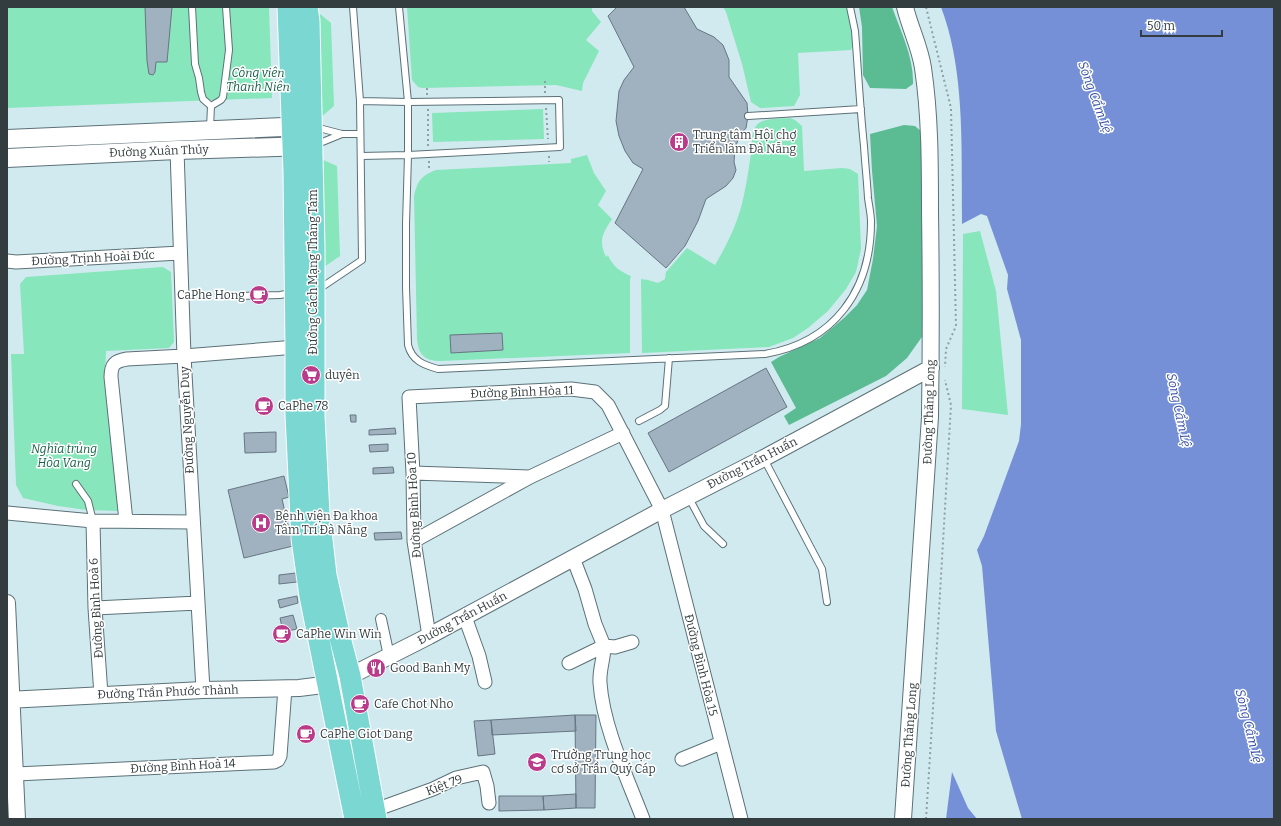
<svg xmlns="http://www.w3.org/2000/svg" width="1281" height="826" font-family="Bitter,serif">
  <style>
    .green { fill: #87e6bb }
    .forest { fill: #5bbc93 }
    .water { fill: #7590d7 }
    .building { fill: #a0b1bf; stroke: #667682 }
    .lines { fill: none; stroke-linecap: round; stroke-linejoin: round }
    .service-casing { stroke: #5c7177; stroke-width: 8 }
    .pedestrian-casing { stroke: #5c7177; stroke-width: 12 }
    .minor-casing { stroke: #5c7177; stroke-width: 15 }
    .tertiary-casing { stroke: #5c7177; stroke-width: 18 }
    .secondary-casing { stroke: #5c7177; stroke-width: 20 }
    .trunk-casing { stroke: #fff; stroke-width: 23 }
    .path { stroke: #8ea0a4; stroke-width: 2; stroke-dasharray: 2 3; stroke-linecap: butt }
    .service { stroke: #fff; stroke-width: 6 }
    .pedestrian { stroke: #fff; stroke-width: 10 }
    .minor { stroke: #fff; stroke-width: 13 }
    .tertiary { stroke: #fff; stroke-width: 16 }
    .secondary { stroke: #fff; stroke-width: 18 }
    .trunk { stroke: #7ad7d2; stroke-width: 21 }
    .labels { text-anchor: middle; dominant-baseline: central; stroke-width: 3; stroke-linejoin: round; paint-order: stroke }
    .park-label { font-size: 12px; font-style: italic; fill: #135f43; stroke: #fff }
    .poi-label { font-size: 12px; fill: #333d3f; stroke: #fff; text-anchor: start }
    .street-label { font-size: 12px; fill: #333d3f; stroke: #fff }
    .water-label { font-size: 13px; font-style: italic; fill: #334ca2; stroke: #fff }
  </style>
  <rect width="100%" height="100%" fill="#d1eaf0"/>
  <!-- green -->
  <path class="green" d="M7,7H269L272,98L7,108Z
    M407,7H592V11L601,22L586,40L599,51L583,83L582,91L556,85L422,88L418,87L412,80Z
    M723,7H846C849,18 856,41 851,50L798,53L800,95L794,106L760,108L751,102L742,64L726,12Z
    M314,9L331,23L334,106L320,118Z
    M543,109L544,139L433,142L432,113Z
    M790,118L795,120L802,126L804,171L842,168L850,169L858,174L861,249L856,272L846,289L828,311L808,328L793,338L769,347L642,353L641,279L648,280L658,283L665,279L666,272L687,248L715,265C728,243 739,220 744,195C747,181 749,167 751,153C752,144 751,133 756,126C762,117 780,119 790,118Z
    M587,155L594,173L606,191L598,205L612,219C603,233 598,240 606,257L608,255C612,266 621,272 631,276L630,279V353L441,361C424,361 418,354 417,338L414,196C418,180 421,176 436,170L571,163V159Z
    M321,159L337,166L340,256L324,267Z
    M980,231L996,291L1008,415L962,409L963,234Z
    M163,267L171,272L174,342L169,348L106,351L105,378L118,511L86,510L58,506L23,498L16,485L11,354H24L20,284L26,277Z"/>
  <!-- forest -->
  <path class="forest" d="M859,7H892C901,32 914,58 913,84L906,89L870,88L863,75L862,27Z
    M904,125L915,126L922,132L924,334L907,358L886,376L789,425L784,416L796,408L771,362L779,357L820,338L844,318L857,305L867,290L873,259L877,226L872,171L870,134Z"/>
  <!-- water -->
  <path class="water" d="M941,7H1274V819H1022L996,731L982,566L977,550L984,536L1019,441L1021,424V340L1007,289L1008,275L987,216L981,214L962,224C961,153 966,73 941,7Z
    M952,772L968,808L977,819H946Z"/>
  <!-- building -->
  <path class="building" d="M145,7H172L167,62H156L155,72L153,75L149,74L147,61Z
    M617,7H684L697,29L714,37L723,45L729,60V77L747,103L748,116L746,128L740,135L735,148L734,162L736,170L733,178L726,186L706,199L698,221L685,246L666,268L615,223L643,169L633,163L625,151L619,136L616,121L619,91L624,80L634,67L608,16Z
    M502,333L503,350L451,353L450,335Z
    M766,368L787,407L669,472L648,433Z
    M350,415H356V422H351Z
    M395,428L396,434L369,435V430Z
    M276,432V452L245,453L244,433Z
    M388,444V451L370,452L369,445Z
    M393,467L394,473L373,474V468Z
    M284,476L289,497L282,499L293,546L244,558L228,490Z
    M401,532L402,539L375,540L374,533Z
    M296,573L297,582L279,584V575Z
    M297,596L298,603L280,608L278,600Z
    M293,615L297,629L283,632L280,618Z
    M575,715H596L595,808H576Z
    M575,715L576,731L492,735L491,720Z
    M491,720L495,754L478,756L474,721Z
    M576,794V808L544,810L543,796Z
    M499,796H543L544,810L499,811Z"/>
  <g class="lines">
    <defs>
      <path id="service" d="M192,7L195,64L199,78L201,92L203,99L211,106
        M399,7L408,102V155L406,224V287L408,345C412,361 424,365 438,369L765,354C834,342 871,291 871,222C871,214 869,206 868,198C867,180 865,163 864,146C860,108 858,69 855,31L850,7
        M360,101L408,102L559,100L560,147L408,155L361,156
        M211,106L221,100L223,97L229,50L226,7
        M748,116L861,109
        M315,127L342,134H360
        M210,128L211,106
        M315,145L342,134
        M319,289L362,260L360,101L353,7
        M240,296L280,295L292,293
        M639,421L660,410L665,406L669,358
        M764,459L822,569L827,602
        M76,484L88,501L93,521
        M689,498L704,526L723,544"/>
      <path id="pedestrian" d="M381,619L389,656"/>
      <path id="minor" d="M177,150L184,356L203,690
        M7,261L16,262L180,253
        M413,473L529,477
        M7,513L93,521L193,522
        M93,521L95,608L101,695
        M126,521L111,377C111,364 115,361 127,359L184,356L296,347
        M414,541L530,477L623,433
        M573,558L585,589L595,624L604,646L615,647L632,642
        M95,608L198,603
        M465,617L479,656L485,682
        M429,636L414,541L413,473L409,397L571,389L595,392L608,405L662,510L741,819
        M569,663L604,646C604,659 599,670 600,683C603,727 627,777 643,819
        M682,759L721,743
        M16,774L274,762L278,760L280,756L285,688
        M375,810L433,789L456,778L483,772L487,786L489,803"/>
      <path id="tertiary" d="M7,603L17,819
        M7,700L203,690L299,688L323,685L350,676L429,636L662,510L764,458L931,368
        M903,819L930,417C931,348 931,279 930,211C930,163 930,115 923,68C920,47 910,28 905,7"/>
      <path id="secondary" d="M7,139L307,126
        M7,158L177,150L307,146"/>
      <path id="trunk" d="M288,7L294,172L296,347V415L302,539L310,596L355,819
        M307,7L309,21L314,247V416L319,514L326,575L339,634L350,676L376,819"/>
    </defs>
    <!-- service casing -->
    <use href="#service" class="service-casing"/>
    <!-- pedestrian casing -->
    <use href="#pedestrian" class="pedestrian-casing"/>
    <!-- minor casing -->
    <use href="#minor" class="minor-casing"/>
    <!-- tertiary casing -->
    <use href="#tertiary" class="tertiary-casing"/>
    <!-- secondary casing -->
    <use href="#secondary" class="secondary-casing"/>
    <!-- trunk casing -->
    <use href="#trunk" class="trunk-casing"/>
    <!-- path -->
    <path class="path" d="M926,7L951,108L956,326L946,349L945,367
      M545,81V93
      M427,88V95
      M546,108L548,139
      M428,109V147
      M549,156V162
      M429,161V170
      M926,819L937,645L951,405L945,380"/>
    <!-- service -->
    <use href="#service" class="service"/>
    <!-- pedestrian -->
    <use href="#pedestrian" class="pedestrian"/>
    <!-- minor -->
    <use href="#minor" class="minor"/>
    <!-- tertiary -->
    <use href="#tertiary" class="tertiary"/>
    <!-- secondary -->
    <use href="#secondary" class="secondary"/>
    <!-- trunk -->
    <use href="#trunk" class="trunk"/>
  </g>
  <!-- icons -->
  <defs>
    <symbol id="building-disc" viewBox="-11 -11 22 22"><circle r="9.5" fill="#b93b8a" stroke="#fff"/><path d="M-4-6H4V6H1V3H-1V6H-4ZM-2.5-4.3h1.7v1.8h-1.7ZM.8-4.3h1.7v1.8H.8ZM-2.5-1h1.7V.8h-1.7ZM.8-1h1.7V.8H.8Z" fill="#fff"/></symbol>
    <symbol id="cafe-disc" viewBox="-11 -11 22 22"><circle r="9.5" fill="#b93b8a" stroke="#fff"/><path d="M-5.5-4.5H6V0H3Q3 3.5 0 3.5H-2.5Q-5.5 3.5-5.5 0ZM3-3.2v2h1.7v-2ZM-6 4.5H4V6H-6Z" fill="#fff"/></symbol>
    <symbol id="supermarket-disc" viewBox="-11 -11 22 22"><circle r="9.5" fill="#b93b8a" stroke="#fff"/><path d="M-6-5.5h2.5l.6 2H6L4.5 2H-2.5L-4.4-4H-6ZM-1.5 3.2a1.3 1.3 0 1 0 .1 0ZM3 3.2a1.3 1.3 0 1 0 .1 0Z" fill="#fff"/></symbol>
    <symbol id="hospital-disc" viewBox="-11 -11 22 22"><circle r="9.5" fill="#b93b8a" stroke="#fff"/><path d="M-5-5h3v3.5h4V-5h3V5h-3V1.5h-4V5h-3Z" fill="#fff"/></symbol>
    <symbol id="restaurant-disc" viewBox="-11 -11 22 22"><circle r="9.5" fill="#b93b8a" stroke="#fff"/><path d="M-5-6h1v4h1v-4h1v4h1v-4h1v5L-1.5 .5V6h-2V.5L-5-1ZM5-6V6H3V1.5H1.5Q1.5-4 5-6Z" fill="#fff"/></symbol>
    <symbol id="school-disc" viewBox="-11 -11 22 22"><circle r="9.5" fill="#b93b8a" stroke="#fff"/><path d="M0-5L7-2L0 1L-7-2ZM-4 1L0 2.5L4 1V4Q0 6-4 4Z" fill="#fff"/></symbol>
  </defs>
  <g fill-rule="evenodd">
    <use href="#building-disc" x="668" y="131" width="22" height="22"/>
    <use href="#cafe-disc" x="248" y="284" width="22" height="22"/>
    <use href="#supermarket-disc" x="300" y="364" width="22" height="22"/>
    <use href="#cafe-disc" x="253" y="395" width="22" height="22"/>
    <use href="#hospital-disc" x="250" y="512" width="22" height="22"/>
    <use href="#cafe-disc" x="271" y="623" width="22" height="22"/>
    <use href="#restaurant-disc" x="365" y="657" width="22" height="22"/>
    <use href="#cafe-disc" x="349" y="693" width="22" height="22"/>
    <use href="#cafe-disc" x="295" y="723" width="22" height="22"/>
    <use href="#school-disc" x="526" y="751" width="22" height="22"/>
  </g>
  <g class="labels">
    <!-- park labels -->
    <g class="park-label">
      <text x="258" y="73">Công viên<tspan x="258" dy="14">Thanh Niên</tspan></text>
      <text x="64" y="449">Nghĩa trủng<tspan x="64" dy="14">Hòa Vang</tspan></text>
    </g>
    <!-- poi labels -->
    <g class="poi-label">
      <text x="693" y="135">Trung tâm Hội chợ<tspan x="693" dy="14">Triển lãm Đà Nẵng</tspan></text>
      <text x="245" y="295" text-anchor="end">CaPhe Hong</text>
      <text x="325" y="375">duyên</text>
      <text x="278" y="406">CaPhe 78</text>
      <text x="275" y="516">Bệnh viện Đa khoa<tspan x="275" dy="14">Tâm Trí Đà Nẵng</tspan></text>
      <text x="296" y="634">CaPhe Win Win</text>
      <text x="390" y="668">Good Banh My</text>
      <text x="374" y="704">Cafe Chot Nho</text>
      <text x="320" y="734">CaPhe Giot Dang</text>
      <text x="551" y="755">Trường Trung học<tspan x="551" dy="14">cơ sở Trần Quý Cáp</tspan></text>
    </g>
    <!-- street labels -->
    <g class="street-label">
      <text transform="translate(159 151) rotate(-2)">Đường Xuân Thủy</text>
      <text transform="translate(93 258) rotate(-3)">Đường Trịnh Hoài Đức</text>
      <text transform="translate(313 272) rotate(-90)">Đường Cách Mạng Tháng Tám</text>
      <text transform="translate(522 392) rotate(-2)">Đường Bình Hòa 11</text>
      <text transform="translate(929 412) rotate(-88)">Đường Thăng Long</text>
      <text transform="translate(187 420) rotate(-93)">Đường Nguyễn Duy</text>
      <text transform="translate(752 463) rotate(-27)">Đường Trần Huấn</text>
      <text transform="translate(414 505) rotate(-93)">Đường Bình Hòa 10</text>
      <text transform="translate(96 608) rotate(-93)">Đường Bình Hoà 6</text>
      <text transform="translate(462 618) rotate(-28)">Đường Trần Huấn</text>
      <text transform="translate(701 665) rotate(76)">Đường Bình Hòa 15</text>
      <text transform="translate(168 692) rotate(-2)">Đường Trần Phước Thành</text>
      <text transform="translate(909 735) rotate(-86)">Đường Thăng Long</text>
      <text transform="translate(183 766) rotate(-3)">Đường Bình Hoà 14</text>
      <text transform="translate(444 785) rotate(-21)">Kiệt 79</text>
    </g>
    <!-- water labels -->
    <g class="water-label">
      <text transform="translate(1095 97) rotate(70)">Sông Cẩm Lệ</text>
      <text transform="translate(1179 410) rotate(78)">Sông Cẩm Lệ</text>
      <text transform="translate(1249 726) rotate(76)">Sông Cẩm Lệ</text>
    </g>
  </g>
  <!-- border -->
  <rect width="1281" height="826" fill="none" stroke="#333d3f" stroke-width="16"/>
  <!-- scale -->
  <path d="M1141 30v6h81v-6" fill="none" stroke="#333d3f" stroke-width="2"/>
  <text x="1147" y="30" font-size="12" fill="#333d3f" stroke="#ffffff" stroke-width="3" paint-order="stroke">50 m</text>
</svg>
